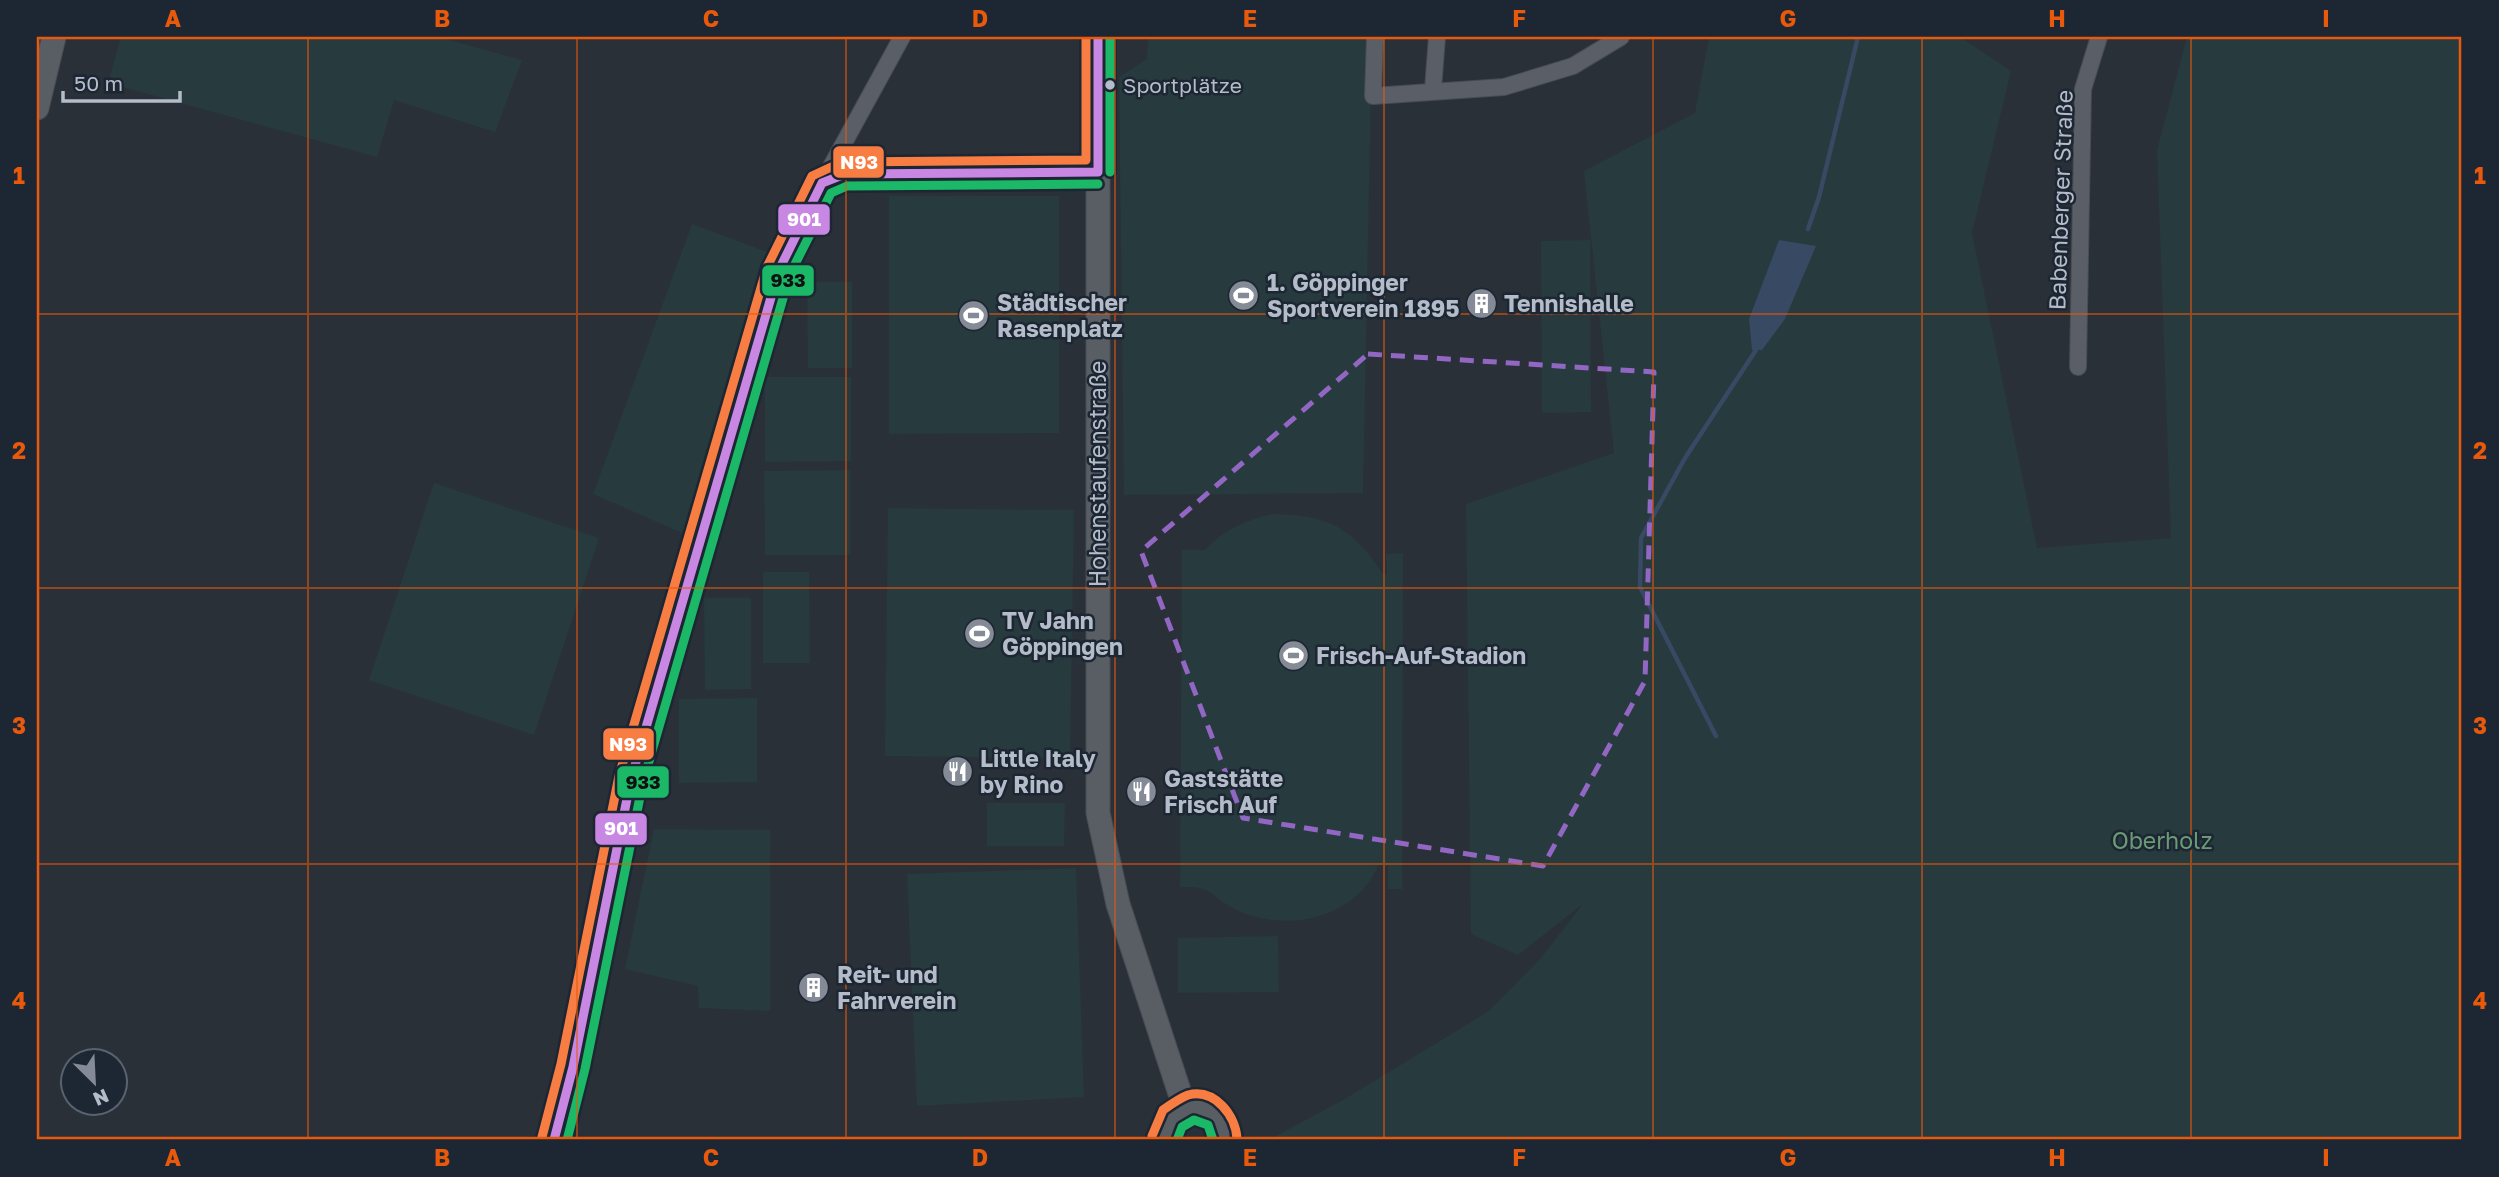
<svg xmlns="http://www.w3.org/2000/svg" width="2499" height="1177" font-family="'Golos Text',sans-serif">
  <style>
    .green { fill: #273a3e }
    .water { fill: #384963 }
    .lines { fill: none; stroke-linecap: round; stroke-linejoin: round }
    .stream { stroke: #384963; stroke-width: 4.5 }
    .street-casing { stroke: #484c53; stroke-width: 18 }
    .secondary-casing { stroke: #484c53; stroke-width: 25 }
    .street { stroke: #5a5e66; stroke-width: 16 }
    .secondary { stroke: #595d64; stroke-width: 23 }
    .bus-1-casing { stroke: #1d2633; stroke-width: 14 }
    .bus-2-casing { stroke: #1d2633; stroke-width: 14 }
    .bus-3-casing { stroke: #1d2633; stroke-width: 14 }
    .bus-1 { stroke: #c787e3; stroke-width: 9 }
    .bus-2 { stroke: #1ab867; stroke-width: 9 }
    .bus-3 { stroke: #f77d43; stroke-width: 9 }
    .marked { fill: none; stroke: #9266c3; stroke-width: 5; stroke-dasharray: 14 9; stroke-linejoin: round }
    .grid { fill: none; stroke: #e8590c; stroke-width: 2; stroke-opacity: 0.55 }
    .bus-dot { fill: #b4bcc9; stroke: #1d2633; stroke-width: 2.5 }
    .labels { text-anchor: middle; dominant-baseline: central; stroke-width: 5; stroke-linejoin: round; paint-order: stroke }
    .bus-label { font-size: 21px; fill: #b4bcc9; stroke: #1d2633; text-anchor: start }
    .street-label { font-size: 23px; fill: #b4bcc9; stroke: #1d2633 }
    .poi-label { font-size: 23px; font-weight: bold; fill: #b4bcc9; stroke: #1d2633; text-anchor: start }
    .park-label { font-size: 23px; fill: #6b9a76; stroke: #1d2633 }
    .line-badge { stroke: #1d2633; stroke-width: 2.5 }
    .badge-label { font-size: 19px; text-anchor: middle; font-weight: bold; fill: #fff }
    .pale-badge-label { font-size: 19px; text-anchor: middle; font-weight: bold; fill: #111 }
    .neatline { fill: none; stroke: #e8590c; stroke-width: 2.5 }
    .grid-label { font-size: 23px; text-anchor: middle; font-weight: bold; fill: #e8590c }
  </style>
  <rect width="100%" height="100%" fill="#2a3038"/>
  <!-- green -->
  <path class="green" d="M121,37H439L522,60L495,132L394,100L377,157L108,83Z
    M1148,37H1372L1363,493L1124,495L1119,77L1147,59Z
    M1709,37H1960L2011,71L1972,233L2037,548L2171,538L2157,150L2187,37H2462V1140H1268L1343,1100L1489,1011L1540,959L1583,904L1518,955L1471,934L1466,504L1614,453L1584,171L1695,113Z
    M889,196H1059V433L889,434Z
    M692,224L770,253L689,536L593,494Z
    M1590,240L1591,412L1542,413L1541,241Z
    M807,282H852V368H808Z
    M851,377V461L765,462V377Z
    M850,470V555H765L764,471Z
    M434,483L599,538L534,735L369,680Z
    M888,508L1074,510L1070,758L885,756Z
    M1272,514C1329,515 1352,527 1383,574H1387L1386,554L1403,553L1402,889H1388V866L1379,865C1374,873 1370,882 1364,888C1333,924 1273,930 1233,908C1207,894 1214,886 1180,887L1182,550H1205C1223,530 1246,520 1272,514Z
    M763,572H809L810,663H763Z
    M704,598H751V689L705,690Z
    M757,698V782L679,783V699Z
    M987,803H1065L1064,846H987Z
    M654,829L770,830V1011L699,1008L698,986L625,969Z
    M1076,868L1084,1097L917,1106L907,874Z
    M1278,936L1279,992L1178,993V938Z"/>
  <!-- water -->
  <path class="water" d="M1779,240L1816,246L1785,319L1762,350H1752L1749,319Z"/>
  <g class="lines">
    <!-- stream -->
    <path class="stream" d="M1808,229L1819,197L1858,37
      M1716,736L1640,587L1641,538L1685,458L1756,350"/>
    <defs>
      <path id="street" d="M1375,37L1373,96L1504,87L1573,66L1621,37
        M1433,89L1437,37
        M822,183L902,37
        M2078,367L2083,89L2099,37
        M554,1140L573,1067L631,779L779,270L822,183L845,174L1098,172"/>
      <path id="secondary" d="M1098,37V813L1118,904L1185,1109
        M37,108L54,37
        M1164,1140L1172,1118L1192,1107C1212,1108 1226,1120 1225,1140"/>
    </defs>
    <!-- street casing -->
    <use href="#street" class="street-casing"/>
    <!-- secondary casing -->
    <use href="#secondary" class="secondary-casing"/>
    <!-- street -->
    <use href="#street" class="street"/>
    <!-- secondary -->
    <use href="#secondary" class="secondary"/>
    <defs>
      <path id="bus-1" d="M1098,37V172
        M554,1140L573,1067L631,779L779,270L822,183L845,174L1098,172"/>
      <path id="bus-2" d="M1110,37V172
        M567,1140L585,1069L643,782L790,274L831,193L847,186L1098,184
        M1177,1140L1182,1127L1194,1120L1208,1125L1213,1140"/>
      <path id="bus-3" d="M1152,1136L1163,1110C1170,1105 1180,1098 1188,1095C1215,1088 1236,1116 1237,1139
        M542,1137L561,1064L619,776L767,267L812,176L842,162L1086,160V37"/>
    </defs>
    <!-- bus-1 casing -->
    <use href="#bus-1" class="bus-1-casing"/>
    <!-- bus-2 casing -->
    <use href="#bus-2" class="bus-2-casing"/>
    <!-- bus-3 casing -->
    <use href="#bus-3" class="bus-3-casing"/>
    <!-- bus-1 -->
    <use href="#bus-1" class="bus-1"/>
    <!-- bus-2 -->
    <use href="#bus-2" class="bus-2"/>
    <!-- bus-3 -->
    <use href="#bus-3" class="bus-3"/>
  </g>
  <!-- marked area -->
  <path class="marked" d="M1368,354L1654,372L1645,681L1543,866L1243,818L1141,551Z"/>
  <!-- grid -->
  <path class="grid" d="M308,37V1140M577,37V1140M846,37V1140M1115,37V1140M1384,37V1140M1653,37V1140M1922,37V1140M2191,37V1140M37,314H2462M37,588H2462M37,864H2462"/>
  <!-- icons -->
  <defs>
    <symbol id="stadium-disc" viewBox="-11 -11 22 22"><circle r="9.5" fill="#848b96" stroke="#1d2633"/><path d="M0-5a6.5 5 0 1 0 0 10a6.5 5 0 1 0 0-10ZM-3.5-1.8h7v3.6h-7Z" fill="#fff"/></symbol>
    <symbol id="building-disc" viewBox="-11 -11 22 22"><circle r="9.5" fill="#848b96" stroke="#1d2633"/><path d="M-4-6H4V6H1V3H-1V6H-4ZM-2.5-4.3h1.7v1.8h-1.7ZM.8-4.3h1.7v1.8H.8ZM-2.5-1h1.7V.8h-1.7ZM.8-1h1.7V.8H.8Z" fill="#fff"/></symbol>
    <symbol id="restaurant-disc" viewBox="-11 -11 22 22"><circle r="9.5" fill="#848b96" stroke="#1d2633"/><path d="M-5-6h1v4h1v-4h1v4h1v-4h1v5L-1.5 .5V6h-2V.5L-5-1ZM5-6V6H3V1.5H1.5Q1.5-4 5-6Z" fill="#fff"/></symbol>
  </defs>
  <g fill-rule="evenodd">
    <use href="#stadium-disc" x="1226" y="278" width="35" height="35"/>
    <use href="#building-disc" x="1464" y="286" width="35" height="35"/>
    <use href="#stadium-disc" x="956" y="298" width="35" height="35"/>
    <use href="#stadium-disc" x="962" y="616" width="35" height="35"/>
    <use href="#stadium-disc" x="1276" y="638" width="35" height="35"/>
    <use href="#restaurant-disc" x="940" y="754" width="35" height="35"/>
    <use href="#restaurant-disc" x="1124" y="774" width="35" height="35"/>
    <use href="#building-disc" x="796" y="970" width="35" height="35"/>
  </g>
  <!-- markers -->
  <circle class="bus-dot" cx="1110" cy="85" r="6"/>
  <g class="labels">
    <!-- bus labels -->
    <g class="bus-label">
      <text x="1123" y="85">Sportplätze</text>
    </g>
    <!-- street labels -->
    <g class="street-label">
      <text transform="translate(2060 200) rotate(-88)">Babenberger Straße</text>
      <text transform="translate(1097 474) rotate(-90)">Hohenstaufenstraße</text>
    </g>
    <!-- poi labels -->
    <g class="poi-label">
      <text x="1267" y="282">1. Göppinger<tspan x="1267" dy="26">Sportverein 1895</tspan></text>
      <text x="997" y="302">Städtischer<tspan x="997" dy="26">Rasenplatz</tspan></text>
      <text x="1504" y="303">Tennishalle</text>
      <text x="1002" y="620">TV Jahn<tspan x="1002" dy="26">Göppingen</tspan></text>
      <text x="1316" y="655">Frisch-Auf-Stadion</text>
      <text x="980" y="758">Little Italy<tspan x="980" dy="26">by Rino</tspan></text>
      <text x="1164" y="778">Gaststätte<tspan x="1164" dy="26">Frisch Auf</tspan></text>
      <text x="837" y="974">Reit- und<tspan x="837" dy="26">Fahrverein</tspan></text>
    </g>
    <!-- park labels -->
    <g class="park-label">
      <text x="2162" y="840">Oberholz</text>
    </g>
  </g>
  <g class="line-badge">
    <rect x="832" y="145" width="53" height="34" rx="7" fill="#f77d43"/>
    <rect x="777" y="203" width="54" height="33" rx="7" fill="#c787e3"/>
    <rect x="761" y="264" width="54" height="33" rx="7" fill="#1ab867"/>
    <rect x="602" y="727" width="53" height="34" rx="7" fill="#f77d43"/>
    <rect x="616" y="765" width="54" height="34" rx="7" fill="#1ab867"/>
    <rect x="594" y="812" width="54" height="34" rx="7" fill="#c787e3"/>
  </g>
  <g class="badge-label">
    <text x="859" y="169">N93</text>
    <text x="804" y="226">901</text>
    <text x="628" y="751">N93</text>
    <text x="621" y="835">901</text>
  </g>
  <g class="pale-badge-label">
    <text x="788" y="287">933</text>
    <text x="643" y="789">933</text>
  </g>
  <!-- border -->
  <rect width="2499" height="1177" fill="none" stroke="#1d2633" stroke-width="77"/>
  <!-- north arrow -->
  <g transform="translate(94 1082) rotate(156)"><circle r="33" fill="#1d2633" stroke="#59626f" stroke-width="2"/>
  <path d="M0-5L12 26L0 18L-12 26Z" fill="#848b96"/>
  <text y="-10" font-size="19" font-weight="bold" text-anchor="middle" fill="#b4bcc9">N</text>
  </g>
  <!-- scale -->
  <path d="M63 91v10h117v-10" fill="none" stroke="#b4bcc9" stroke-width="3.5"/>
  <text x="74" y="91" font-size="21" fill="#b4bcc9" stroke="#1d2633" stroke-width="5" paint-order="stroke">50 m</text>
  <rect x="38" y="38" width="2422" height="1100" class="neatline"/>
  <g class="grid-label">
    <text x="173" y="27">A</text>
    <text x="442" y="27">B</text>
    <text x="711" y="27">C</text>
    <text x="980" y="27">D</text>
    <text x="1250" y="27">E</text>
    <text x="1519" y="27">F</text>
    <text x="1788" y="27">G</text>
    <text x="2057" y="27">H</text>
    <text x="2326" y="27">I</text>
    <text x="19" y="184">1</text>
    <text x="2480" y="184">1</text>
    <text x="19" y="459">2</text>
    <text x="2480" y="459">2</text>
    <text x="19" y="734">3</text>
    <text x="2480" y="734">3</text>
    <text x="19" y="1009">4</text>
    <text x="2480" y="1009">4</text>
    <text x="173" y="1166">A</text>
    <text x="442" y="1166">B</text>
    <text x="711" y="1166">C</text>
    <text x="980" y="1166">D</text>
    <text x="1250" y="1166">E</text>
    <text x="1519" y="1166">F</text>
    <text x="1788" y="1166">G</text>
    <text x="2057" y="1166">H</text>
    <text x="2326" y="1166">I</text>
  </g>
</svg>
